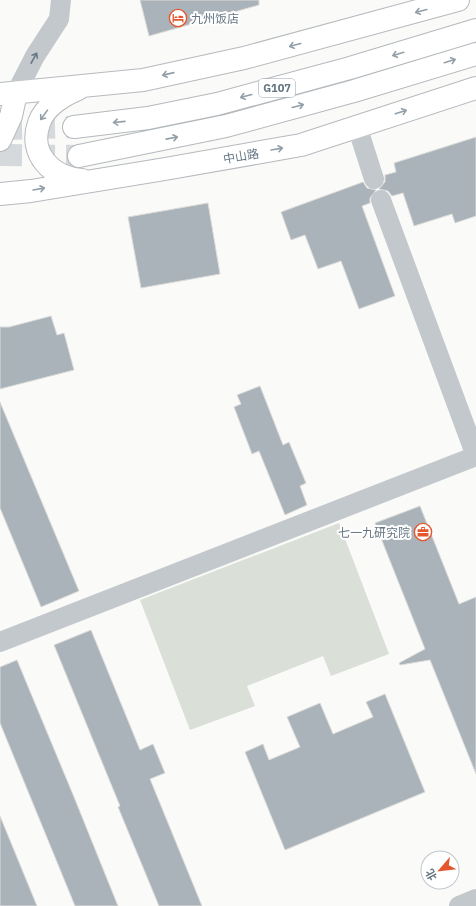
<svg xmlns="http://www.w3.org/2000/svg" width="476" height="906" font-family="'IBM Plex Sans','Noto Sans SC',sans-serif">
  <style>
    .green { fill: #dadfd7 }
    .building { fill: #aab3b9; stroke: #dcdcda }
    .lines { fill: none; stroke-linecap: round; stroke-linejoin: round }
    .highway-tunnel { stroke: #d5d9db; stroke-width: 22; stroke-dasharray: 22 11; stroke-linecap: butt }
    .primary-casing { stroke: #b5babe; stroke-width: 24 }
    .highway-casing { stroke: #b4b9bd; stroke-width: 24 }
    .street { stroke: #c3c8cc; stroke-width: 20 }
    .primary { stroke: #fff; stroke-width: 22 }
    .highway { stroke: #fff; stroke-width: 22 }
    .oneway { stroke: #939fa8 }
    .oneway2 { stroke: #6a7a87 }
    .labels { text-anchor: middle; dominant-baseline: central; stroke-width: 4; stroke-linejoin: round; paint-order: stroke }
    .shield { fill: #fff; stroke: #939fa8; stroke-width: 1 }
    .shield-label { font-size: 11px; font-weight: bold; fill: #657683 }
    .poi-label { font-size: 12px; fill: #657683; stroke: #fff; text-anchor: start }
    .street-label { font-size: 12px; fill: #657683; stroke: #fff }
  </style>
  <rect width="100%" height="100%" fill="#fafaf8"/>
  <!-- green -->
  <path class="green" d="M339,523L389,654L331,676L323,656L247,686L255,706L190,730L140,600Z"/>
  <!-- building -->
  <path class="building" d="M140,0H259V5L149,36Z
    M476,137V216L455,223L452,214L414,226L403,193L392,196L388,191L379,189L385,182V175L396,172L394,163Z
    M363,182L367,188L376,190L370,198V203L362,206L395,296L359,309L341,261L318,269L305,235L291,240L281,212Z
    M208,203L220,274L141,288L128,217Z
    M51,316L57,335L64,333L74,370L0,389V327H9Z
    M260,386L283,445L289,442L306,483L300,486L307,505L285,515L259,451L252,454L234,407L241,404L237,395Z
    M0,402L79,591L41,607L0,508Z
    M420,506L459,604L476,597V774L430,660L400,665L399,663L425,649L375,523Z
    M91,630L140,750L153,744L165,773L150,779L202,906H159L118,807L120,806L54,645Z
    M17,660L74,797L118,906H75L0,723V667Z
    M385,694L425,792L285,850L245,752L263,744L269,760L300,747L287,717L320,703L333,734L373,717L366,702Z
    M0,816L37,906H0Z"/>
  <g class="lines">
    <!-- highway-tunnel -->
    <path class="highway-tunnel" d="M0,129L74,127
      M0,155L79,156"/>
    <defs>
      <path id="primary" d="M78,89C63,95 44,107 39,123C28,154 52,178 82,180
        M0,94L143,80L244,58L458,0
        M0,140L11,116L16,93
        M0,194L31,191L165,169L301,145L476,88"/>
      <path id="highway" d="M74,127L148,118L217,104L350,68L476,30
        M79,156L226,126L354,91L476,54"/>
    </defs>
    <!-- primary casing -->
    <use href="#primary" class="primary-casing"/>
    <!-- highway casing -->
    <use href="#highway" class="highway-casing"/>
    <!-- street -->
    <path class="street" d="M16,93L35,56L59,19L61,0
      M357,126L374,179
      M381,200L476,456
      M0,642L476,456
      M459,906L476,899"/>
    <!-- primary -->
    <use href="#primary" class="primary"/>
    <!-- highway -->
    <use href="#highway" class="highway"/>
  </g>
  <!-- one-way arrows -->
  <defs><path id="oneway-shaft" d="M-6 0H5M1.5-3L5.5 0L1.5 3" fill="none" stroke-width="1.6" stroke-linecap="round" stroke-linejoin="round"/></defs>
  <g class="oneway">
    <use href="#oneway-shaft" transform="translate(421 11) rotate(165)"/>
    <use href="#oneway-shaft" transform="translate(295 45) rotate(165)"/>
    <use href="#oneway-shaft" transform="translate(398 54) rotate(163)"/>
    <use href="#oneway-shaft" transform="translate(450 61) rotate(-17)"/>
    <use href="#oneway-shaft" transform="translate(168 74) rotate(167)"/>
    <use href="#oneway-shaft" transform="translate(246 96) rotate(165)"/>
    <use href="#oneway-shaft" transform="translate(298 106) rotate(-15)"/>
    <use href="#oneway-shaft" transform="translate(401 112) rotate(-18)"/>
    <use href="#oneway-shaft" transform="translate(44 115) rotate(126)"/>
    <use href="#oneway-shaft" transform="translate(119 122) rotate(174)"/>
    <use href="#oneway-shaft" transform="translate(172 138) rotate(-11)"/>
    <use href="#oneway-shaft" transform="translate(277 149) rotate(-10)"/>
    <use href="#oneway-shaft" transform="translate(39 189) rotate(-10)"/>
  </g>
  <use class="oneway2" href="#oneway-shaft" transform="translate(34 58) rotate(-61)"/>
  <!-- icons -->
  <defs>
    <symbol id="hotel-ring" viewBox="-11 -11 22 22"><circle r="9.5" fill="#fff" stroke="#e4572e" stroke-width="1.5"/><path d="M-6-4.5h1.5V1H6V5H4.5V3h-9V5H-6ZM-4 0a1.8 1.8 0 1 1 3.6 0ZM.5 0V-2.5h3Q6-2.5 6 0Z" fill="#e4572e"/></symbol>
    <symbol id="office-ring" viewBox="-11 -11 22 22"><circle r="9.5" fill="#fff" stroke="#e4572e" stroke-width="1.5"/><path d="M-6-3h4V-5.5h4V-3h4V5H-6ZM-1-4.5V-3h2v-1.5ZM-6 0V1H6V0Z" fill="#e4572e"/></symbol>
  </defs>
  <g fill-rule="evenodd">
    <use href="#hotel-ring" x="168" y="8" width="20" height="20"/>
    <use href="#office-ring" x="413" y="522" width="20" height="20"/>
  </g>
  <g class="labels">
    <!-- shield labels -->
    <rect class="shield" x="259" y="79" width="36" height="18" rx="3"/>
    <g class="shield-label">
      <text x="277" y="88">G107</text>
    </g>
    <!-- poi labels -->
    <g class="poi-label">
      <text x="191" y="18">九州饭店</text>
      <text x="410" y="532" text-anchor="end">七一九研究院</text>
    </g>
    <!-- street labels -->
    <g class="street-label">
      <text transform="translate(241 156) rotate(-10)">中山路</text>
    </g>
  </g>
  <!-- north arrow -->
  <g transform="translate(440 870) rotate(242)"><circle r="19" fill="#ffffff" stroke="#c1c8cd"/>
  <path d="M0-3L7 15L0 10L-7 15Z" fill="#e4572e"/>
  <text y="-6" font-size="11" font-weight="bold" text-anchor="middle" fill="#657683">北</text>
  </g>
</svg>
